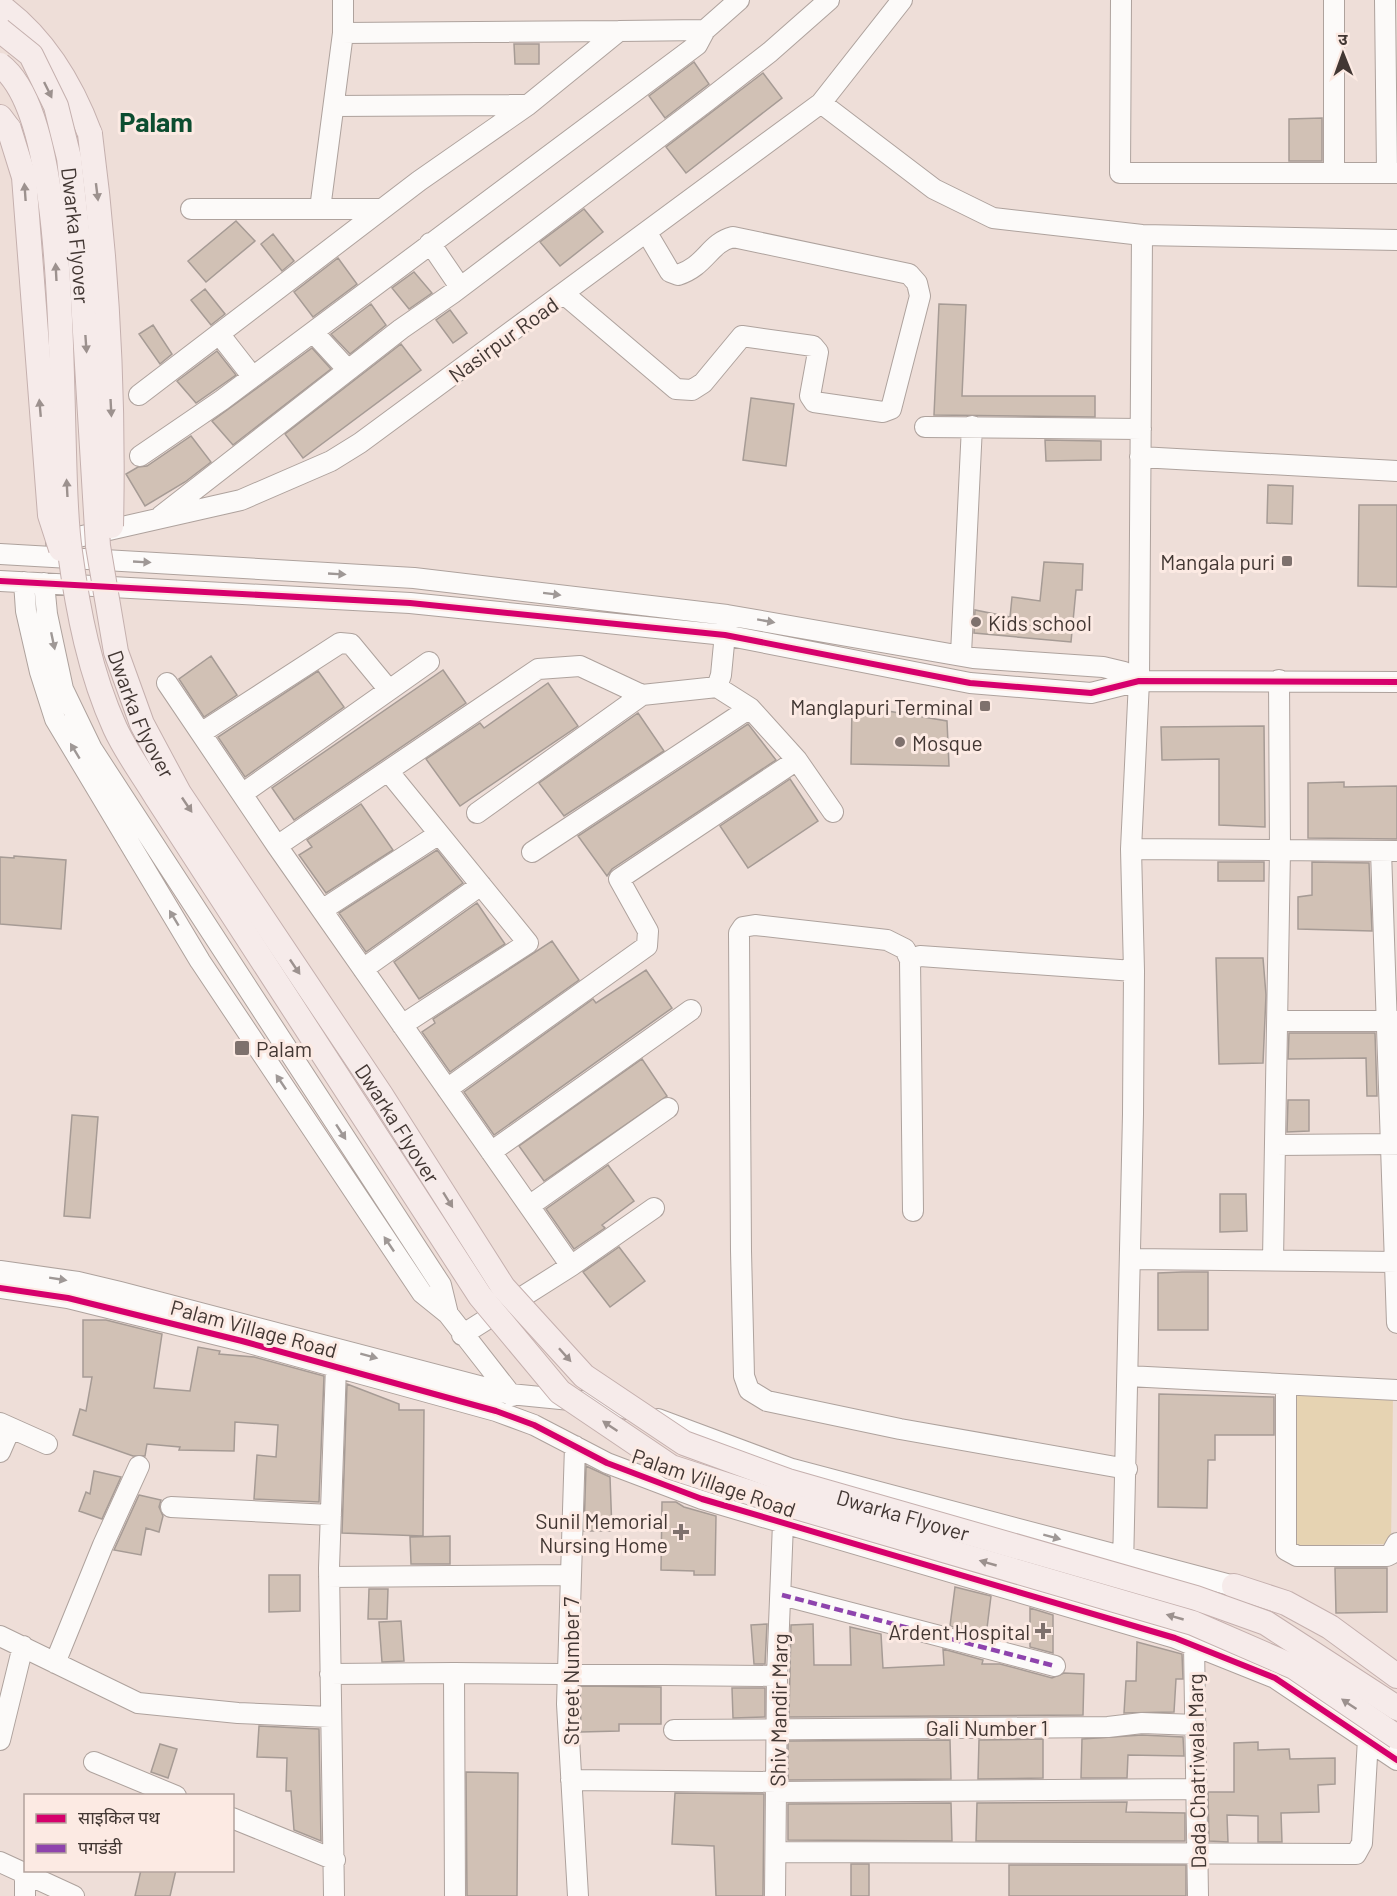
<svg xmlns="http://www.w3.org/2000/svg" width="1397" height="1896" font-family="Barlow,'Noto Sans Devanagari',sans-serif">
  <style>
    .green { fill: #e6d3b2 }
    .building { fill: #d1c1b5; stroke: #a69b95; stroke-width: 1.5 }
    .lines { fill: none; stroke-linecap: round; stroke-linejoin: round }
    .minor-casing { stroke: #aea29d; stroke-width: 22 }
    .major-casing { stroke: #c5b0ae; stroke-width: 26 }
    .minor { stroke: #fcfaf9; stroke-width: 20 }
    .major { stroke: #f6ebea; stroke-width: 24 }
    .major-bridge-casing { stroke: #c5b0ae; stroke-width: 26; stroke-linecap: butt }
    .major-bridge { stroke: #f6ebea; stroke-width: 24 }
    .quiet { stroke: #8e44ad; stroke-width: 4.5; stroke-dasharray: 9 4.5; stroke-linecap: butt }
    .cycleway-casing { stroke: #fceae3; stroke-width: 10 }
    .cycleway { stroke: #d6006c; stroke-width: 6 }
    .oneway { fill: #9c918e }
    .oneway2 { fill: #9f9896 }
    .poi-dot { fill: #7e716d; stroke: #fceae3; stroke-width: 2 }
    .labels { text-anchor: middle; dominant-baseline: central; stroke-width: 6; stroke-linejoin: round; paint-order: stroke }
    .street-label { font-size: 21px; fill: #423733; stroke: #fceae3 }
    .poi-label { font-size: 21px; fill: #423733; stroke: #fceae3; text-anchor: end }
    .district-label { font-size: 27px; font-weight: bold; fill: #0c4d30; stroke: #fceae3 }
  </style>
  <rect width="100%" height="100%" fill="#eeded8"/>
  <!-- green -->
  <path class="green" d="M1291,1390L1393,1396L1391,1544L1290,1546Z"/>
  <!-- building -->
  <path class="building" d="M514,44H539V64H515Z
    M694,62L709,84L665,118L649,96Z
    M763,73L782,98L686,173L666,147Z
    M1322,118V161H1289V119Z
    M584,209L603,232L560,266L540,242Z
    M236,221L255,241L206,282L188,261Z
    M273,234L294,261L282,271L261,244Z
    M338,258L357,284L313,317L294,292Z
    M414,272L432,293L409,309L392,288Z
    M205,289L225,314L211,325L191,300Z
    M371,304L386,325L350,354L331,334Z
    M939,304L966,305L962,396H1095V417L934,415Z
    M450,310L467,333L453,343L436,320Z
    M153,325L172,354L160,364L139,334Z
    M401,344L421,370L303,458L285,434Z
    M312,348L331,369L233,445L212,421Z
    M217,351L236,375L196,403L177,381Z
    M751,398L794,404L786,466L743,460Z
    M191,436L211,462L185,482L145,506L126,474L138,467L147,466Z
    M1045,440L1101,441V460L1046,461Z
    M1268,485L1293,486L1292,524L1267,523Z
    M1359,505H1397V587L1358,586Z
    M1044,562L1083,564L1082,590H1076L1071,642L974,633L975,610L1010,617L1012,597L1040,601Z
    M211,656L237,695L204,717L179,679Z
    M443,670L466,703L294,820L272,788Z
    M318,671L344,707L245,777L218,737Z
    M548,683L578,726L460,806L426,759L480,723L484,728Z
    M852,705L947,721L949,766L851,764Z
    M638,713L664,751L564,816L539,783Z
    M748,724L776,760L612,869L607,876L578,836Z
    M1264,726L1265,827L1219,825V759L1162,760L1161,727Z
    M790,779L818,821L748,868L720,826Z
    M1344,782V787L1397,786V839L1308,838V783Z
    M361,804L393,850L326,893L299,855L312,847L307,840Z
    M437,850L463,883L366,952L339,913Z
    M14,856L66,860L61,929L0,924V857L14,858Z
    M1218,862H1264V881H1218Z
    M1312,862L1369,863L1372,931L1298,929V897L1312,895Z
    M477,903L505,944L419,999L394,962Z
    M552,941L579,980L450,1072L422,1032L435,1023L433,1019Z
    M1216,958H1263L1266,995L1263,1063L1219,1064Z
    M646,970L672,1008L494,1135L464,1092L593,999L596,1003Z
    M1289,1033H1375L1377,1096H1367L1366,1058L1288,1059Z
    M642,1059L667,1096L544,1181L519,1146Z
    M1288,1100H1309V1131L1287,1132Z
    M72,1115L98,1117L90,1218L64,1216Z
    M608,1165L634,1201L602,1225L605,1228L574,1249L546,1209Z
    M1220,1194H1246L1247,1231L1220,1232Z
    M619,1247L645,1281L610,1307L583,1272Z
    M1182,1272H1208V1330H1158V1273Z
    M83,1320H106L162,1334L154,1388L190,1391L198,1347L220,1351L219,1354L254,1357L324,1376L319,1502L254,1499L257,1455L276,1457L278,1425L235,1422L234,1451L179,1450L180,1447L147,1444L145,1456H133L73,1435L80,1409L86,1411L92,1377H83Z
    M347,1384L399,1404V1410H424L423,1536L342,1533Z
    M1159,1394L1274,1397V1435H1215V1460H1208L1207,1508L1158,1507Z
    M586,1466L610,1477L612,1531H584Z
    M94,1471L121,1477L102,1519L79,1511L86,1492L90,1494Z
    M139,1495L161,1500L159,1507L163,1516L159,1532L146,1528L141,1555L114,1550Z
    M662,1502H676L684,1507L716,1516L715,1575H694V1571L661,1570Z
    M450,1536V1564H411L410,1537Z
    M1335,1568H1387V1612L1336,1613Z
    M269,1575H300V1611L269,1612Z
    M955,1587L991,1596L986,1636L950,1626Z
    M369,1589H388L387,1619H368Z
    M1030,1608L1053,1615V1653L1030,1647Z
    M401,1621L404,1661L382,1662L379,1622Z
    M767,1624L765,1664H754L751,1625Z
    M813,1624L814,1665H851L850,1627L881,1634L883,1668L944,1665L943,1649L983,1660L982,1664H1000L1052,1678L1064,1673L1084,1674L1083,1715L789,1717L791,1625Z
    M1137,1642L1182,1654L1183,1679H1176L1174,1712L1124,1713L1126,1681H1136Z
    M580,1686L661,1687V1724H619V1731L581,1732Z
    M732,1688H765V1717L733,1718Z
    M259,1726L319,1729L321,1841L294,1830L291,1791H286L287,1758L257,1757Z
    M1142,1735L1183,1737L1184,1756L1128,1755L1127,1778H1081L1082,1739Z
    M1043,1739V1778L978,1779L979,1740Z
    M950,1740L951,1779L788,1780V1741Z
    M1258,1742V1750L1289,1749L1290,1759L1335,1758V1784L1318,1785L1319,1812L1281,1813L1282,1842H1258V1816L1227,1815L1228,1842L1209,1841L1208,1792H1234V1743Z
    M160,1744L177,1749L168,1778L151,1772Z
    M466,1772L518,1773L517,1896H467Z
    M675,1793L764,1794L763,1896H716L714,1846L672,1844Z
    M1127,1802L1126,1812L1185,1813V1841H976L977,1803Z
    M951,1803L952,1841L788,1840V1804Z
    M851,1864H869V1896H851Z
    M1009,1865H1186V1896H1009Z
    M141,1870H176L170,1896H135Z"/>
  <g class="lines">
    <defs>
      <path id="minor" d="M1121,0L1120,173H1397
        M1334,0V172
        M1385,0L1387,172
        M343,33L619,31
        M821,103L934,189L993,218L1142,235L1397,240
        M334,106L528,105
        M191,209H382
        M320,209L343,33V0
        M430,243L460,287
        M564,294L676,389L692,390L703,383L742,336L813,346L818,352L810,396L814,402L883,412L891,409L920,296L917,283L909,274L733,237C709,243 706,266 678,275L670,272L647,233
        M313,332L348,370
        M220,335L252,376
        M139,395L419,181L528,105L619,31L705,30L739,0
        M925,427L1141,429
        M140,456L222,400L697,45L705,30
        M1140,457L1397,471
        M161,516L401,329L453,293L707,101L770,52L829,0
        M56,542L241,500L331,461L360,443L821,103L902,0
        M0,554L414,578L727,615L973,658L1103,667L1124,672L1139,681
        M0,581L410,603L725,635L970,683L1091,693L1139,681L1397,682
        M24,582L26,611L40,672L55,719L200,961L422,1293L448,1314L512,1396
        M44,583L47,614L63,689L92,749L441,1285L448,1314
        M961,654L972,426
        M167,683L277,846L571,1266
        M717,687L750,708L797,760L833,812
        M201,733L340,643L351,644L389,690
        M388,771L528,943L402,1025
        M242,794L429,662
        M477,813L642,695
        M277,846L538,669L580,666L642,695L717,687L721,675L726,623
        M1131,849L1397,851
        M1381,851L1397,1323
        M532,852L750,708
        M322,910L439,834
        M910,960L920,956L1134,971
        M363,969L481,885
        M1277,1021H1397
        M447,1089L647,946L648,931L619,879L797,760
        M1275,1145L1397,1144
        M491,1152L691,1010
        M529,1206L668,1108
        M913,1211L910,960L905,949L887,940L755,925L743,927L739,933L741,1251L744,1376L749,1390L767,1401L900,1429L1127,1469
        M1131,1259L1397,1262
        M1273,1260L1280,850L1279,680
        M0,1271L78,1282L120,1292L510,1394L611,1404L627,1409
        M0,1288L68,1298L242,1341L496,1411L534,1425L607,1463L702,1499L1175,1638L1275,1678L1397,1760
        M462,1335L571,1266L654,1208
        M1128,1376L1397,1390
        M1286,1385V1550L1297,1556H1387L1391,1554L1397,1543
        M658,1419L792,1469L1234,1586L1247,1593
        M0,1423L47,1444
        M575,1446L567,1704L578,1896
        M0,1452L10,1429
        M171,1507L331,1515
        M1123,1567L1133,1114L1134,971L1131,849L1139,681L1142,235
        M329,1577L571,1575
        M782,1595L1055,1666
        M0,1636L138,1703L238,1713L330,1717
        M1194,1645L1198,1896
        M55,1663L103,1545L139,1466
        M330,1674L454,1673
        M674,1730L1108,1727L1142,1723L1196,1725
        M0,1740L23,1646
        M94,1762L176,1796
        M571,1780L776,1782
        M776,1792L1197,1789
        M232,1818L335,1860
        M776,1852L1356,1854L1362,1843L1368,1739
        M0,1862L74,1896
        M25,1896V1872
        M334,1896L329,1568L336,1366
        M455,1896L454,1673L777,1676
        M775,1896L777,1676L783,1523"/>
      <path id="major" d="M0,6C44,38 71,83 90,134
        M0,117L9,129
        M1234,1586L1286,1603L1330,1627L1397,1676"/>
    </defs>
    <!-- minor casing -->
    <use href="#minor" class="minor-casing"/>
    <!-- major casing -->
    <use href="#major" class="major-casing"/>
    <!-- minor -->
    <use href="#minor" class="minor"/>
    <!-- major -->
    <use href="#major" class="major"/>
    <defs>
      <g id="major-bridge">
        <path id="s1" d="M0,30L31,55L56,106L69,158L81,266L98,546L116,652L142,724L179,793L381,1095L503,1287L584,1376L684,1443L788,1481L1196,1598L1266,1623L1397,1708"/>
        <path d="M0,65C78,124 55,451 70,552C78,612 90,673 115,728C126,752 143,775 157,798L480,1296L560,1392L671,1467L779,1502L1193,1623L1294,1667L1397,1737"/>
        <path d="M9,129L24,177L50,515L61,549"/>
        <path d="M90,134C107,264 114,396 111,526"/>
      </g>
    </defs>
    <!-- major-bridge casing -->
    <use href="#major-bridge" class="major-bridge-casing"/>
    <!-- major-bridge -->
    <use href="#major-bridge" class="major-bridge"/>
    <!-- quiet -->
    <path class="quiet" d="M782,1595L1055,1666"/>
    <defs>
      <path id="cycleway" d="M0,581L410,603L725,635L970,683L1091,693L1139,681L1397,682
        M0,1288L68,1298L242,1341L496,1411L534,1425L607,1463L702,1499L1175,1638L1275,1678L1397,1760"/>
    </defs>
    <!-- cycleway casing -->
    <use href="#cycleway" class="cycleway-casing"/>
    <!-- cycleway -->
    <use href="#cycleway" class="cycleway"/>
  </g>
  <!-- one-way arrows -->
  <defs><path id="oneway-solid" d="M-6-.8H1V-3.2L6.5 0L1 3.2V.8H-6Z" transform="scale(1.5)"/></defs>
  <g class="oneway">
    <use href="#oneway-solid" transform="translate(48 90) rotate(64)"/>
    <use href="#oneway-solid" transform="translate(25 192) rotate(-94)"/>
    <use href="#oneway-solid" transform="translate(97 192) rotate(83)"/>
    <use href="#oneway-solid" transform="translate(56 272) rotate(-93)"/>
    <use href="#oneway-solid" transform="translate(86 344) rotate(86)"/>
    <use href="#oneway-solid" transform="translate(40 408) rotate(-95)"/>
    <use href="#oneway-solid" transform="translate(111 408) rotate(87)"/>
    <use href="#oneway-solid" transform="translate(67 488) rotate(-93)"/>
    <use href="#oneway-solid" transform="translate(187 805) rotate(56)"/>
    <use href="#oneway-solid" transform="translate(295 967) rotate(56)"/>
    <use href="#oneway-solid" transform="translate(448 1200) rotate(58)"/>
    <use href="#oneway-solid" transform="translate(565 1355) rotate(48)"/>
    <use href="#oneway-solid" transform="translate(610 1426) rotate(-146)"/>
    <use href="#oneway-solid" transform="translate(988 1563) rotate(-164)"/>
    <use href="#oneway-solid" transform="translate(1175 1617) rotate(-164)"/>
    <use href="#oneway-solid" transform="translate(1349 1704) rotate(-146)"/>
  </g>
  <g class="oneway2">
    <use href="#oneway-solid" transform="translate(142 562) rotate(3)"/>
    <use href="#oneway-solid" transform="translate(337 574) rotate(3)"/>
    <use href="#oneway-solid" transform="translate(552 594) rotate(7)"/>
    <use href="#oneway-solid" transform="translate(766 621) rotate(10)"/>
    <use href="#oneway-solid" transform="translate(53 641) rotate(78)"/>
    <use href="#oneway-solid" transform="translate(75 751) rotate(-121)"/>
    <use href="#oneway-solid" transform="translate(174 918) rotate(-121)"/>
    <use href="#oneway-solid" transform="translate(281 1082) rotate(-124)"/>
    <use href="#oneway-solid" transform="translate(341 1132) rotate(57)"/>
    <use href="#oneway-solid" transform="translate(389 1244) rotate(-124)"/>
    <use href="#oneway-solid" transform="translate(58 1279) rotate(9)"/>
    <use href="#oneway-solid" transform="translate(369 1356) rotate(15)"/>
    <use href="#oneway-solid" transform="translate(1052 1537) rotate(15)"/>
  </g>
  <!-- markers -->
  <g class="poi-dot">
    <rect x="1281" y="555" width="12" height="12" rx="3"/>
    <circle cx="976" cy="622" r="6"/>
    <rect x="979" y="700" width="12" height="12" rx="3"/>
    <circle cx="900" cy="742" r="6"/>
    <rect x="234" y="1040" width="16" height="16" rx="3"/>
    <path d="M678 1523h6v6h6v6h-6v6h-6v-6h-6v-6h6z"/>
    <path d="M1040 1622h6v6h6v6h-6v6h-6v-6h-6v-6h6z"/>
  </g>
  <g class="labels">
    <!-- street labels -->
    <g class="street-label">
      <text stroke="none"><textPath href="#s1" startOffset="228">Dwarka Flyover</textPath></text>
      <text transform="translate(503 339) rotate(-36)">Nasirpur Road</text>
      <text stroke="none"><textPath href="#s1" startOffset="714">Dwarka Flyover</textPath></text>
      <text stroke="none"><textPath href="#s1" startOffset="1198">Dwarka Flyover</textPath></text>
      <text transform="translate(254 1328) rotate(15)">Palam Village Road</text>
      <text transform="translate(714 1482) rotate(19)">Palam Village Road</text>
      <text stroke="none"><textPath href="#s1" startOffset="1864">Dwarka Flyover</textPath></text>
      <text transform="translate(570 1671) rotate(-90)">Street Number 7</text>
      <text transform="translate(778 1710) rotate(-89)">Shiv Mandir Marg</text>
      <text x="987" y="1727">Gali Number 1</text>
      <text transform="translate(1196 1771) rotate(-91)">Dada Chatriwala Marg</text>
    </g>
    <!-- poi labels -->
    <g class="poi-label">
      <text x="1275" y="561">Mangala puri</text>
      <text x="988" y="622" text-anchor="start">Kids school</text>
      <text x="973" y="706">Manglapuri Terminal</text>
      <text x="912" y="742" text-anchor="start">Mosque</text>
      <text x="256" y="1048" text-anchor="start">Palam</text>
      <text x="668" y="1520">Sunil Memorial<tspan x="668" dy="24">Nursing Home</tspan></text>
      <text x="1030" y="1631">Ardent Hospital</text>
    </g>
    <!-- district labels -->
    <g class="district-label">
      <text x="156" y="121">Palam</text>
    </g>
  </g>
  <!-- legend -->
  <rect x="24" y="1794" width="210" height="78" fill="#fceae3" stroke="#b2a29d" stroke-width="1.5"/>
  <rect x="36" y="1814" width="30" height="9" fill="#d6006c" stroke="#b2a29d" stroke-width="1.5"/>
  <text x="78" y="1824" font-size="18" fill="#423733">साइकिल पथ</text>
  <rect x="36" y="1844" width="30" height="9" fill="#8e44ad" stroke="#b2a29d" stroke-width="1.5"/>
  <text x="78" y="1854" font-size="18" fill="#423733">पगडंडी</text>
  <!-- north arrow -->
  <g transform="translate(1343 54) rotate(359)" stroke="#fceae3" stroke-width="4.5" paint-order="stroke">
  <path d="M0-4.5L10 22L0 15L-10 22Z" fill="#423733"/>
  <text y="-9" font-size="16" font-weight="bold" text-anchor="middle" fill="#423733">उ</text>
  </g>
</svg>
